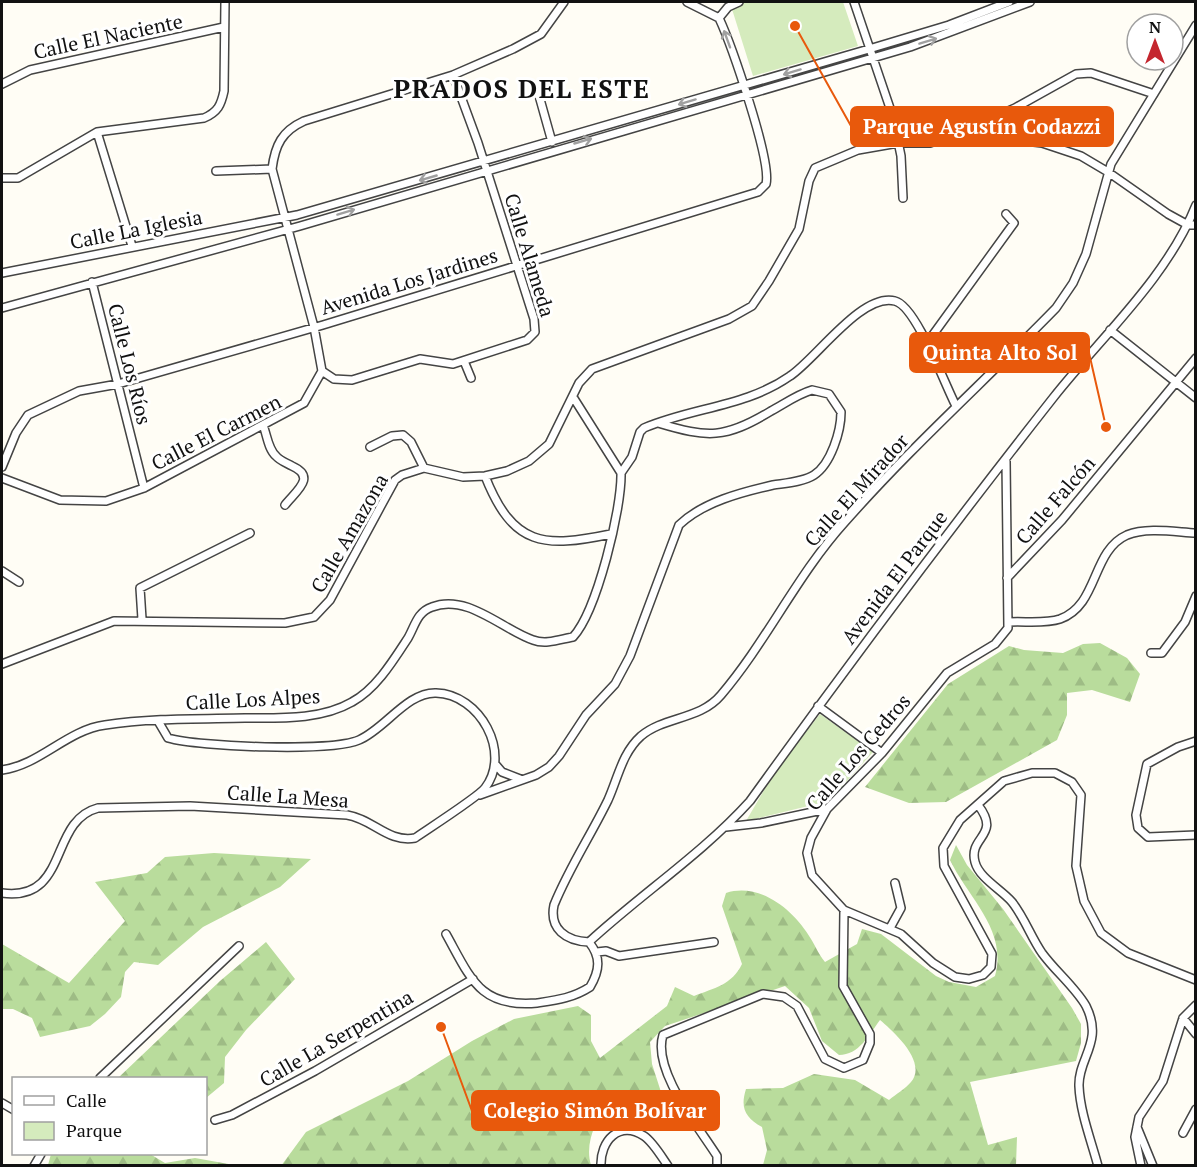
<svg xmlns="http://www.w3.org/2000/svg" width="1197" height="1167" font-family="'PT Serif',serif">
  <style>
    .forest { fill: url(#forest-firs) }
    .park { fill: #d5ebbd }
    .lines { fill: none; stroke-linecap: round; stroke-linejoin: round }
    .street-casing { stroke: #444; stroke-width: 10 }
    .street { stroke: #fff; stroke-width: 7 }
    .oneway { stroke: #a0a0a0 }
    .labels { text-anchor: middle; dominant-baseline: central; stroke-width: 6; stroke-linejoin: round; paint-order: stroke }
    .street-label { font-size: 20px; fill: #111; stroke: #fff }
    .district-label { font-size: 26px; font-weight: bold; letter-spacing: 1.5px; fill: #111; stroke: #fff }
    .leader { fill: none; stroke: #e8590c; stroke-width: 2 }
    .callout-dot { fill: #e8590c; stroke: #fff; stroke-width: 2 }
    .callout { fill: #e8590c; stroke: #e8590c; stroke-width: 2 }
    .callout-label { font-size: 21px; text-anchor: middle; font-weight: bold; fill: #fff }
  </style>
  <defs>
    <pattern id="forest-firs" width="22" height="20" patternUnits="userSpaceOnUse" patternTransform="scale(1.5)"><rect width="22" height="20" fill="#b9dc9c"/><path d="M5 1l3.5 6h-7zM16 11l3.5 6h-7z" fill="#9ebc85"/></pattern>
  </defs>
  <rect width="100%" height="100%" fill="#fffdf5"/>
  <!-- forest -->
  <path class="forest" d="M1100,643L1127,658L1140,674L1130,702L1092,690L1067,693V715L1057,740L946,802L909,803L865,787L948,684L1009,646L1024,650L1063,653L1083,644Z
    M956,845L967,865L1003,909L1072,1008L1081,1024V1043L1076,1061L970,1082L988,1145L1017,1137L1016,1165H763L767,1150L762,1127C745,1117 740,1108 746,1089L783,1088L814,1074L855,1080L889,1100C896,1094 905,1089 911,1082C928,1062 893,1031 880,1020C869,1035 859,1055 839,1055L822,1041L809,1008L785,986L665,1026L650,1042L652,1064L661,1092L654,1097L611,1099C597,1117 584,1143 591,1165L281,1166L306,1132L408,1081L472,1041L514,1019L578,1006L591,1015V1041L600,1058L667,1006L675,987L694,996C714,988 732,985 742,964L722,906L726,893C760,882 794,910 811,939C816,947 819,955 825,962L857,944L862,929L881,934L936,976L949,982L976,987L995,976C1008,930 968,898 950,860Z
    M214,853L311,859L280,887L203,927L158,965L134,962L125,972L121,997L105,1014L90,1026L40,1037L32,1018L13,1009H2V944L69,983L125,921L95,882L147,873L165,857Z
    M266,942L295,979L246,1030L225,1057L224,1083L206,1098V1078H118L220,981Z
    M51,1154H150L165,1163L195,1158L234,1165H48Z"/>
  <!-- park -->
  <path class="park" d="M749,2H843L858,46L753,76L731,6Z
    M820,714L873,752L829,801L746,821L774,773Z"/>
  <g class="lines">
    <defs>
      <path id="street" d="M687,2L719,18
        M854,2L893,117L901,156L903,198
        M2,84L30,70L224,27
        M538,92L552,142
        M97,132L132,246
        M958,133L1015,108L1076,74L1091,73L1154,94
        M216,171L272,169
        M2,178H18L97,132L204,118C218,112 221,105 224,91L225,2
        M2,273L297,215L869,49L949,25L1009,2
        M92,282L144,488
        M2,308L300,226L910,47L1030,2
        M1110,330L1196,398
        M927,343L1014,223L1006,214
        M464,361L471,378
        M322,371L334,379L352,380L420,359L453,364L527,340L535,332L534,319L478,143L453,75
        M573,397L621,473
        M263,425C267,435 268,449 276,456C280,461 287,463 292,466C317,477 296,491 285,505
        M370,447L392,436L403,435L411,442L424,468
        M1006,461L1008,628L995,644L947,673L882,753L827,809L811,838L807,853L812,875L844,910L901,934L933,963L955,977L969,979L983,975L991,967L992,954L944,866L943,848L960,820L1004,781L1032,773H1055L1072,782L1081,795L1076,866L1084,901L1101,933L1128,953L1196,980
        M2,467L16,433L28,415L79,391L118,384L323,325L758,192L766,184C772,161 731,44 719,18L728,7L739,2
        M621,473L632,457L640,432L644,428C693,407 746,407 790,376C816,359 862,292 895,301C916,306 945,385 956,406
        M485,476C513,547 544,548 611,534
        M2,478L60,500L106,501L144,488L304,403L322,371L314,327L272,169C275,145 282,131 304,121L453,75L513,49L541,34L564,2
        M2,571L19,582
        M1007,578L1062,520L1196,358
        M142,619L140,588L250,533
        M1009,622C1025,621 1045,624 1060,619C1099,605 1091,551 1127,535C1147,527 1175,532 1196,533
        M1151,653H1162L1185,622L1196,596
        M2,664L114,621L285,623L314,617L330,600L376,515L395,480L402,475L424,468L463,477L485,476L507,471L529,461L549,444L579,383L592,369L729,319L752,306L769,281L799,229L809,181L815,168L858,150L898,143H930L957,133L1042,143L1081,156L1108,172L1168,214L1188,225H1196
        M818,706L882,753
        M1196,741L1178,747L1147,764L1136,815L1138,828L1148,837L1196,835
        M496,765L502,772L520,779
        M2,770C40,765 67,730 105,725C151,718 199,719 245,718C280,718 321,720 352,702C376,689 393,661 408,638C415,626 417,612 432,607C467,593 503,630 533,640C546,645 561,639 573,637C597,611 622,508 621,473
        M480,795L536,775L549,767L559,756L586,715L615,684L630,656L679,525C703,502 742,492 773,485C786,483 803,482 814,475C831,464 841,431 841,412L829,394L812,390C798,394 784,404 771,411C725,439 708,438 658,423
        M978,805C1002,836 968,836 975,862C979,878 1002,890 1012,902C1024,917 1031,937 1042,953C1055,971 1075,987 1086,1006C1104,1042 1078,1058 1079,1086C1080,1112 1091,1140 1098,1166
        M726,827L761,823L827,809
        M2,893C70,902 48,821 98,808L190,806L347,815C373,819 388,843 415,838C428,829 478,797 485,788C512,753 480,694 436,693C407,692 385,729 359,740C332,752 199,747 168,738L158,721
        M890,928L901,908L895,883
        M446,934C471,979 480,1008 537,1003C557,1000 573,998 590,987C600,970 601,957 589,942
        M589,942C566,941 549,929 554,905C569,868 591,835 608,800C618,778 622,753 641,736C665,716 700,720 721,695C767,641 797,575 845,522C911,447 986,380 1056,308L1073,283L1086,254L1111,164L1196,25
        M589,942C641,894 702,854 750,801C848,665 949,530 1053,398C1101,337 1167,278 1196,205
        M597,952L606,951L619,956L714,942
        M1183,1018L1196,1034
        M100,1078L239,946
        M2,1103L14,1110
        M215,1120L232,1115L315,1071L473,979
        M1137,1127L1153,1166
        M1183,1133L1196,1109
        M34,1166L41,1154
        M601,1166C600,1141 619,1120 644,1136C653,1142 661,1156 668,1166
        M717,1166V1156C698,1126 652,1070 663,1035L763,994L784,997L797,1006L825,1059L844,1068L863,1060L870,1043V1034L843,986L844,910
        M1141,1166L1135,1137L1139,1117L1163,1081L1183,1018L1196,1005"/>
    </defs>
    <!-- street casing -->
    <use href="#street" class="street-casing"/>
    <!-- street -->
    <use href="#street" class="street"/>
  </g>
  <!-- one-way arrows -->
  <defs><path id="oneway-shaft" d="M-6 0H5M1.5-3L5.5 0L1.5 3" fill="none" stroke-width="1.6" stroke-linecap="round" stroke-linejoin="round" transform="scale(1.5)"/></defs>
  <g class="oneway">
    <use href="#oneway-shaft" transform="translate(727 39) rotate(-110)"/>
    <use href="#oneway-shaft" transform="translate(928 41) rotate(-17)"/>
    <use href="#oneway-shaft" transform="translate(792 72) rotate(163)"/>
    <use href="#oneway-shaft" transform="translate(687 102) rotate(163)"/>
    <use href="#oneway-shaft" transform="translate(583 141) rotate(-16)"/>
    <use href="#oneway-shaft" transform="translate(428 178) rotate(164)"/>
    <use href="#oneway-shaft" transform="translate(346 212) rotate(-17)"/>
  </g>
  <g class="labels">
    <!-- street labels -->
    <g class="street-label">
      <text transform="translate(108 36) rotate(-12)">Calle El Naciente</text>
      <text transform="translate(136 229) rotate(-11)">Calle La Iglesia</text>
      <text transform="translate(530 255) rotate(73)">Calle Alameda</text>
      <text transform="translate(409 281) rotate(-17)">Avenida Los Jardines</text>
      <text transform="translate(130 364) rotate(76)">Calle Los Ríos</text>
      <text transform="translate(216 432) rotate(-27)">Calle El Carmen</text>
      <text transform="translate(856 490) rotate(-48)">Calle El Mirador</text>
      <text transform="translate(1055 500) rotate(-49)">Calle Falcón</text>
      <text transform="translate(349 533) rotate(-60)">Calle Amazona</text>
      <text transform="translate(894 577) rotate(-53)">Avenida El Parque</text>
      <text transform="translate(253 699) rotate(-3)">Calle Los Alpes</text>
      <text transform="translate(858 752) rotate(-49)">Calle Los Cedros</text>
      <text transform="translate(288 796) rotate(4)">Calle La Mesa</text>
      <text transform="translate(336 1038) rotate(-30)">Calle La Serpentina</text>
    </g>
    <!-- district labels -->
    <g class="district-label">
      <text x="522" y="88">PRADOS DEL ESTE</text>
    </g>
  </g>
  <!-- callouts -->
  <path class="leader" d="M795 26L851 126M1106 427L1089 353M441 1027L472 1111"/>
  <g class="callout-dot">
    <circle cx="795" cy="26" r="6"/>
    <circle cx="1106" cy="427" r="6"/>
    <circle cx="441" cy="1027" r="6"/>
  </g>
  <g class="callout">
    <rect x="851" y="107" width="262" height="39" rx="6"/>
    <rect x="910" y="333" width="179" height="39" rx="6"/>
    <rect x="472" y="1091" width="247" height="39" rx="6"/>
  </g>
  <g class="callout-label">
    <text x="982" y="134">Parque Agustín Codazzi</text>
    <text x="1000" y="360">Quinta Alto Sol</text>
    <text x="595" y="1118">Colegio Simón Bolívar</text>
  </g>
  <!-- border -->
  <rect width="1197" height="1167" fill="none" stroke="#111111" stroke-width="6"/>
  <!-- legend -->
  <rect x="12" y="1077" width="195" height="78" fill="#ffffff" stroke="#a0a0a0" stroke-width="1.5"/>
  <rect x="24" y="1096" width="30" height="9" fill="#ffffff" stroke="#a0a0a0" stroke-width="1.5"/>
  <text x="66" y="1107" font-size="18" fill="#111111">Calle</text>
  <rect x="24" y="1122" width="30" height="18" fill="#d5ebbd" stroke="#a0a0a0" stroke-width="1.5"/>
  <text x="66" y="1137" font-size="18" fill="#111111">Parque</text>
  <!-- north arrow -->
  <g transform="translate(1155 42)"><circle r="28" fill="#ffffff" stroke="#a0a0a0" stroke-width="1.5"/>
  <path d="M0-4.5L10 22L0 15L-10 22Z" fill="#c4262e"/>
  <text y="-9" font-size="16" font-weight="bold" text-anchor="middle" fill="#111111">N</text>
  </g>
</svg>
